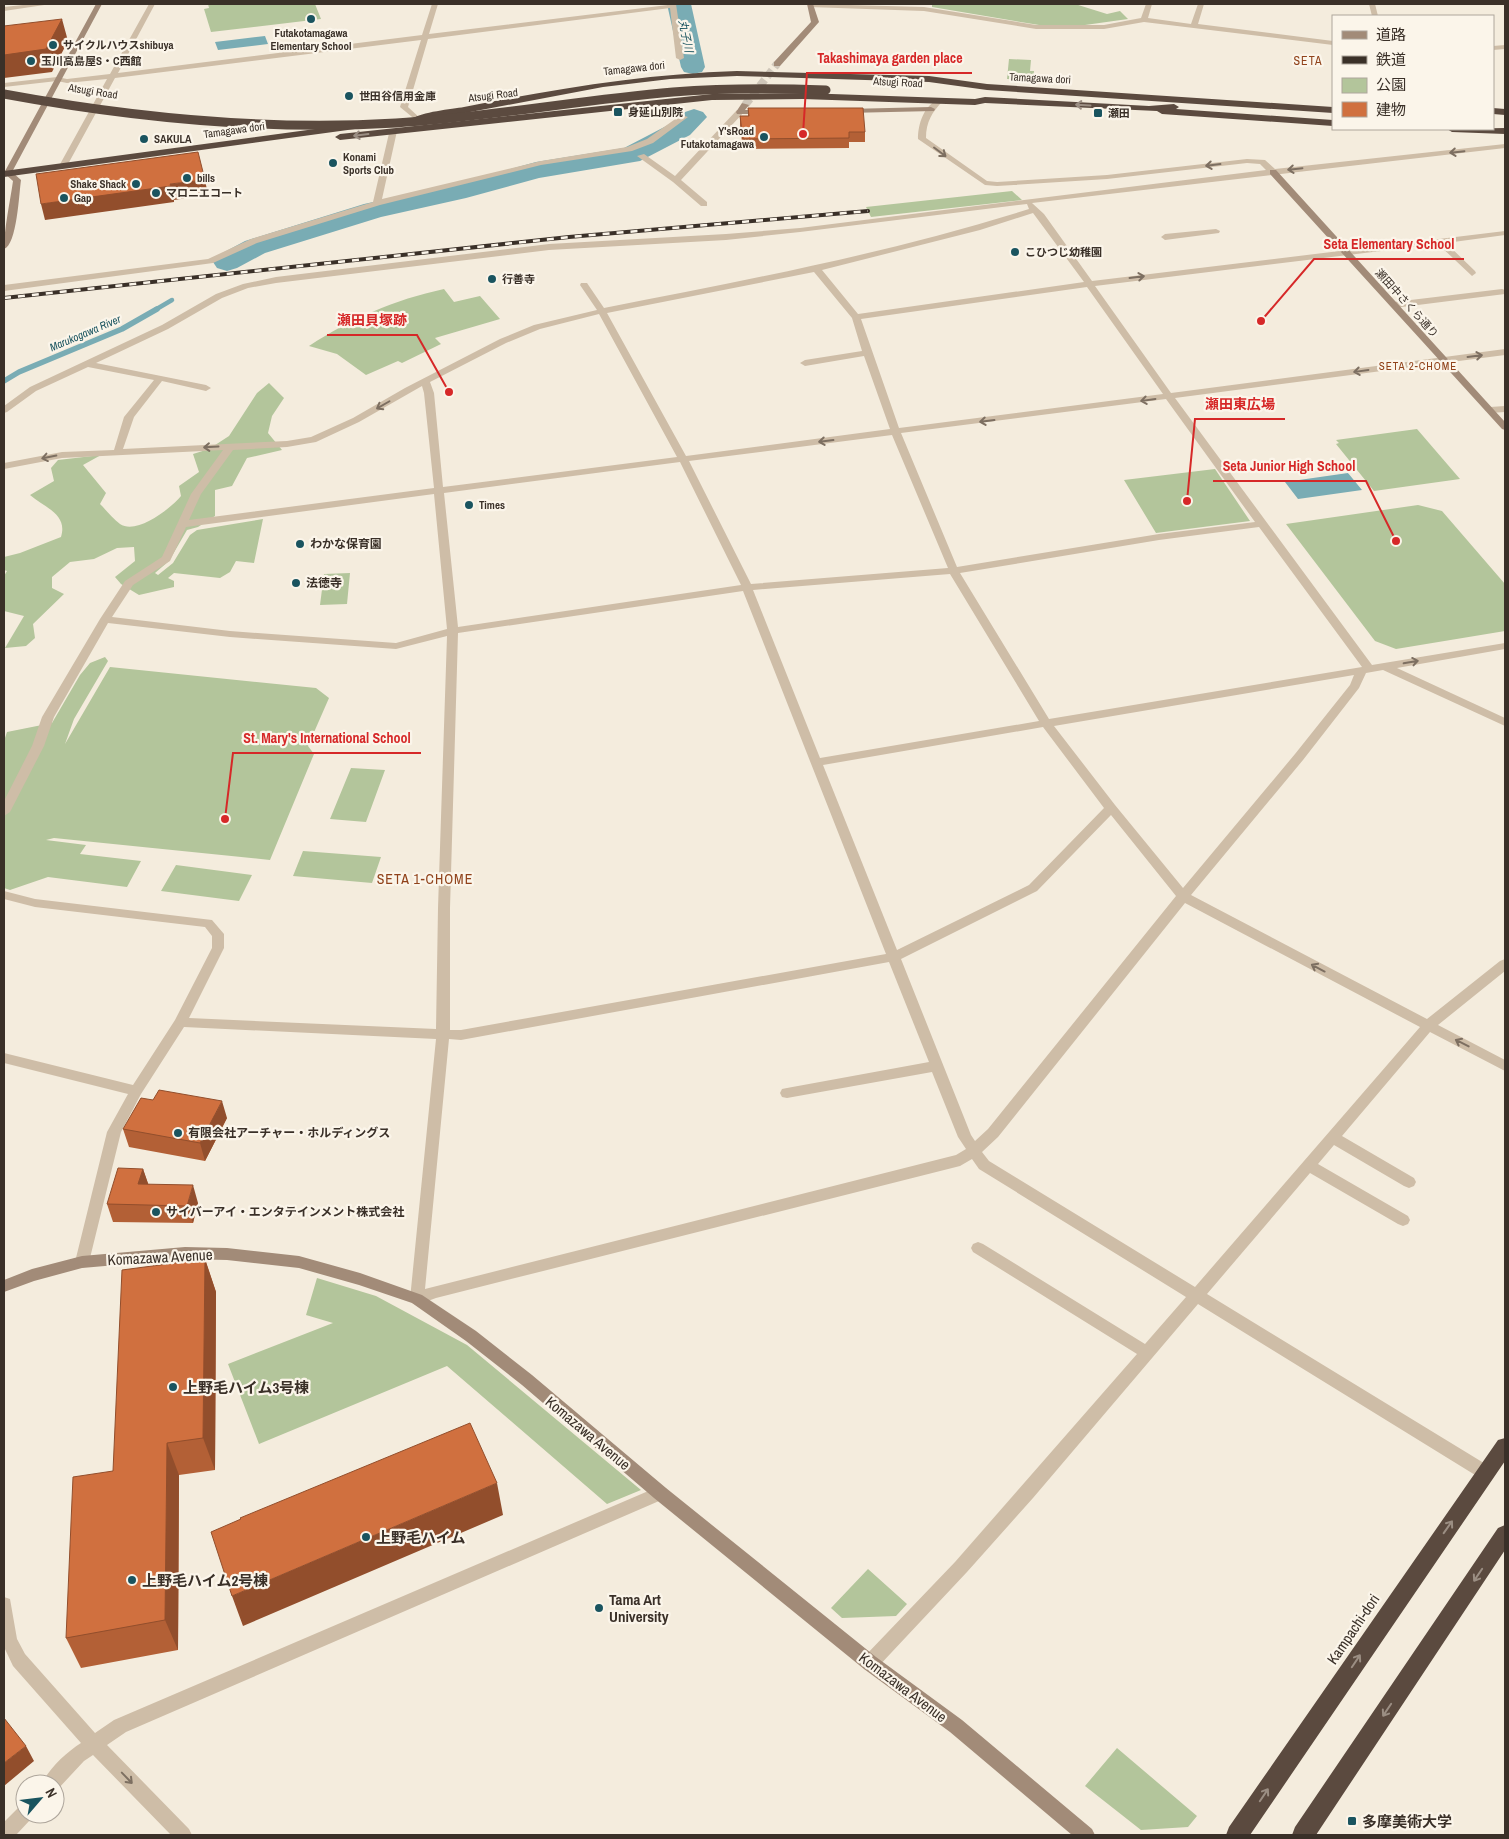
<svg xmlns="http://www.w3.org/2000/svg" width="1509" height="1839" font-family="'Archivo Narrow','Noto Sans JP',sans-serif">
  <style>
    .green { fill: #b3c59b }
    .water { fill: #79acb4 }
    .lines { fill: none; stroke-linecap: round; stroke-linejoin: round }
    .stream-far1 { stroke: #79acb4; stroke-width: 4.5 }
    .stream { stroke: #79acb4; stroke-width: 5.5 }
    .river { fill: #79acb4; fill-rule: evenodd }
    .secondary-tunnel { stroke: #cfc6b9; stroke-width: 8; stroke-dasharray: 8 4; stroke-linecap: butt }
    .street { fill: #cebda7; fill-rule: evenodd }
    .secondary { fill: #a28b78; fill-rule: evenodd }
    .highway { fill: #5b4a3f; fill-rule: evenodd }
    .rail-casing { stroke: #3a3028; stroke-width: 4 }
    .rail { stroke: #fbf5ea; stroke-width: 2.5; stroke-dasharray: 7; stroke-linecap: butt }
    .highway-bridge { stroke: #5b4a3f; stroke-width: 9 }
    .wall { fill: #b36036 }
    .shaded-wall { fill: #924e2c }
    .building { fill: #d0703f; stroke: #924e2c }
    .oneway { stroke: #9b8e83 }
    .oneway2 { stroke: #7d6f61 }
    .poi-dot { fill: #1a545f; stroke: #fbf5ea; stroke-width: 2 }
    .labels { text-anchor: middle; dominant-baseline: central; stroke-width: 4.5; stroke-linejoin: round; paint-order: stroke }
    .far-poi-label { font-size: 11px; font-weight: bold; fill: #3a3028; stroke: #fbf5ea; text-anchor: start }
    .far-water-label { font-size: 11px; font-style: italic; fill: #1a545f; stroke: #fbf5ea }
    .far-street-label { font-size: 11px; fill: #3a3028; stroke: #fbf5ea }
    .far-neighbourhood-label { font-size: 11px; letter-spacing: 1px; fill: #90421a; stroke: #fbf5ea }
    .far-quarter-label { font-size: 12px; letter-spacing: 1px; fill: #90421a; stroke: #fbf5ea }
    .poi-label { font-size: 12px; font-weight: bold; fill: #3a3028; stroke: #fbf5ea; text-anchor: start }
    .neighbourhood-label { font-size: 14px; letter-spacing: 1px; fill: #90421a; stroke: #fbf5ea }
    .near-street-label { font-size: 15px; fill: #3a3028; stroke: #fbf5ea }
    .near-poi-label { font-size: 15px; font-weight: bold; fill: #3a3028; stroke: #fbf5ea; text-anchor: start }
    .leader { fill: none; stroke: #d62828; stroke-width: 2 }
    .callout-dot { fill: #d62828; stroke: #fbf5ea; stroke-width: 2 }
    .callout-label { font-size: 14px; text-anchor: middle; font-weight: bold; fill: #d62828; stroke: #fbf5ea; stroke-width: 4.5; stroke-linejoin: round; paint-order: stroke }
  </style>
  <rect width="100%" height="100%" fill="#f4ecdd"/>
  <!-- green -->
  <path class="green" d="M208,4H315L321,19L211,32L204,9L209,8Z
    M932,4H1075L1107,14L1120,11L1128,19L1085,25H1039L932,7Z
    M1009,59L1031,60L1030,71H1034L1033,80L1007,79Z
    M1012,191L1022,200L871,217L866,207Z
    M444,289L454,302L480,296L500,319L435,338L441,344L402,363L398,361L366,375L337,354L309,346C352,318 394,300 444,289Z
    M269,383L284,398L272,416L268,433L282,450L247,458L232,486L215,490V516L198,527L187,530L169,561L155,573L158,575L173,563L190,535L197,530L263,519L254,563L236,561L230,572L220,578L174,573L168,578L174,581V587L139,595L121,584L115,577L135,561L134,547L117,548L94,559L70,562L52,577V588L64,594L33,624L35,638L26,646L5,648L24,616L4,611V576L7,571L4,570V557L20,553L61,537C68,514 45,508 30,495L54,481L51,468L58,460L101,455L83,465L106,493L100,504C106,510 113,519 120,524C137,535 170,509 181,496L179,486L199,472L193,454L209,449L229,436L257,393Z
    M1417,429L1460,479L1374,491L1336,444L1339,443L1336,440Z
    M1215,469L1250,521L1156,533L1124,480Z
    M1418,505L1442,511L1505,584V631L1396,649L1375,641L1286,524Z
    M350,573L347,604L320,605L324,574Z
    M105,657L108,661L74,719L65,744L110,667L316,688L329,698L308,746L314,754L270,860L54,838L46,840L86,845L80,854L141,861L127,887L48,877L10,890L4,888V741L7,732L52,723L80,675L90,663Z
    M351,768L385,770L366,822L330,819Z
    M303,851L381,857L372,883L293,876Z
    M176,865L252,875L239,901L161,891Z
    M317,1278L376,1296L467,1345L641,1490L607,1504L447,1366L259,1444L228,1364L333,1323L306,1315Z
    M868,1569L907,1604L896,1616L842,1618L831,1608Z
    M1117,1748L1197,1816L1188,1827L1141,1830L1085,1786Z"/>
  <!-- water -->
  <path class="water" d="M265,36L268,44L218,50L215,42Z
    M1348,473L1362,490L1298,499L1285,482Z"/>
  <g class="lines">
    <!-- stream-far1 -->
    <path class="stream-far1" d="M155,310L172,300"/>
    <!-- stream -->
    <path class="stream" d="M4,381L19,372L122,329L157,309"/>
    <!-- river -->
    <path class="river" d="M667,4H691L705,67L702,72L693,74L684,72L681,67Z
      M694,109L703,112L707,117L690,135L640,161L539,178L466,198L381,217L265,253L237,268L227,271L217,268L213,262L217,256L245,241L364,204L461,183L536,162L624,148L672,123L685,112Z"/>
    <!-- secondary-tunnel -->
    <path class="secondary-tunnel" d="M745,105L777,64"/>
    <!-- street -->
    <path class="street" d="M32,4H51L4,11V7Z
      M149,4H155L118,73L422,35L432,4H438L429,34L676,4L684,58L680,60L676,58L670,8L428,39L408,107L421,119L417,121L400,107L421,40L115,78L67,166L60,168L59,166L107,79L67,83L57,81L4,87V83L57,77L67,79L110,74Z
      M811,4L924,7L1036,25H1104L1141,18L1146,4H1152L1148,18L1191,24L1198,4H1204L1198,24L1333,41V45L1144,22L1104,29H1036L924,11L809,7V5Z
      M1369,4H1375L1378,16H1372Z
      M1505,45V49L1493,50V46Z
      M939,99L943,101C932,112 926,122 926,138L987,181L997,182L1107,175L1247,159L1265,160L1275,169L1505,144V148L1032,203L1044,214L1092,281L1505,231V235L1446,243L1475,271L1476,273L1472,276L1438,244L1095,286L1171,393L1505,349V355L1175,398L1372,665L1505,643V649L1397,668L1505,718V726L1383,670L1366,673L1359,688L1303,760L1191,895L1427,1019L1500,961L1505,959V971L1438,1025L1505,1060V1071L1430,1032L1342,1136L1414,1178L1416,1182L1414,1186L1409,1188L1404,1186L1334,1145L1318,1164L1408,1216L1410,1220L1408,1224L1403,1226L1398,1224L1310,1173L1207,1294L1492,1468L1494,1473L1492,1478L1486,1480L1480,1478L1198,1304L1033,1498L967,1572L876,1669L870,1671L864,1669L861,1663L864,1657L955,1562L1137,1354L973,1252L971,1248L973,1244L978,1242L983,1244L1145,1344L1186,1297L979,1169L972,1159L960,1166L436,1298L417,1305L412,1303L410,1299L436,1039L184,1027L141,1094L121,1132L89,1262L87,1266L82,1268L77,1266L75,1262L107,1132L128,1094L4,1063V1053L133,1085L175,1020L212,948V936L205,927L35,907L4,899V891L35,899L212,920L224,934V948L189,1018L436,1029L438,908L447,636L396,649L230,637L108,623L54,717L44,746L10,812L4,816V801L32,746L42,717L100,619L125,581L162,557L191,494L223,450L62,458L4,469V463L62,452L114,450L124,417L154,380L88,367L36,391L7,412L4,413V406L30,387L162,325L216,294L243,284L276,277L549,244L726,234L800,228L1266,170L1260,164L1247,163L1107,179L997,186L985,185L918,139C918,124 924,105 939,99ZM1027,204L1029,209C890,253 747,280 604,308L587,283H581L580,285L597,310L534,325L500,339L405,388L353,418L311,437L287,441L123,449L134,417L162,381L206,391L211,388L206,385L96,363L168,329L222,298L248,288L276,283L549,250L726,240L800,232ZM1033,213L1084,282L858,314L822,270L980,230ZM814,272L852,318L862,351L805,360L800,363L805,366L864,356L890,429L686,456L607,313ZM1087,287L1163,394L899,428L861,319ZM599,314L677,457L443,487L434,393L430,382L506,343L540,329ZM422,386L424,393L434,488L189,520L201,494L233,450L287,447L316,442L359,422ZM1166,399L1255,522L1159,534L957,567L901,433ZM892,435L948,568L751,584L689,461ZM680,462L741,585L458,627L444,493ZM434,494L447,629L396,643L230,631L112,617L133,585L170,561L186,527ZM1259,527L1362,667L1049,719L960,573L1159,540ZM950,574L1039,721L820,758L753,590ZM743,591L886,954L461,1030H450V908L458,633ZM1354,675L1350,685L1295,754L1183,888L1115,805L1054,726ZM1043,727L1104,808L1029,885L897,950L823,765ZM1111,815L1176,896L988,1129L975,1141L971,1135L901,959L1037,891ZM1185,903L1420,1027L1195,1287L989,1161L982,1152L998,1137ZM889,962L929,1062L787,1088L782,1089L780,1093L782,1097L787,1098L932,1072L958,1137L966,1149L956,1155L425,1289L449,1039L461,1040Z
      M737,110L744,112L681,180L707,202V206H701L673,182L637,156L644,154L675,176Z
      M681,115L688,117L653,143L632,151L541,165L380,205L257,243L213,263L4,291V285L208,259L251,239L373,202L390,129L397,131L382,199L541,161L627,147L647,139Z
      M1216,229L1220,231L1219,233L1165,240L1161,237L1165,234Z
      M1502,289L1505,290V294L1394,308L1390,305L1394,302Z
      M1505,406V412L1490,413L1485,410L1490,407Z
      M660,1486L666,1488L668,1493L666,1498L126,1732L107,1745L189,1829L192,1835H171L93,1755L84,1761L57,1790L55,1791V1784H42C49,1768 67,1752 81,1743L13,1666L4,1647V1597L10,1599L17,1639L25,1654L95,1733L114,1720Z
      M25,1804V1814H34L31,1819L16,1835H4V1822L19,1807Z"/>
    <!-- secondary -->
    <path class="secondary" d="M96,4H102L12,172L21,180C19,194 17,245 4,249C4,229 10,202 13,181L4,173Z
      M807,4H813L819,22L780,66H774V62L811,22Z
      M742,103L749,105L745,110H764L768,112L764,114H737L736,112Z
      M931,107L935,109L934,111L847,113L843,111L847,109Z
      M1270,170H1276L1505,422V430L1502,429L1270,174Z
      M185,1247L227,1248L299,1256L360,1273L422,1295L476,1331L532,1375L666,1488L876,1657L962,1720L1092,1829L1095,1835H1072L950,1732L864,1669L654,1498L522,1385L466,1341L412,1303L359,1285L299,1268L227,1260L185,1259L82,1268L34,1281L4,1292V1280L32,1269L82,1256Z"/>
    <!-- highway -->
    <path class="highway" d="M737,71L929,76L987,84L1333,107V113L987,90L929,82L737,76L670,79L603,87L417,122L412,119C421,112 452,109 464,107C555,89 644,74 737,71Z
      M803,93L975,99L985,97L1149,106L1174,104L1179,107L1176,109L1333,120V126L1162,114L1157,111L985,103L975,105L803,99L712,100L340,140L335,137L340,134L712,94Z
      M1493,108L1505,109V115L1493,114Z
      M352,124L355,125V129L4,177V171Z
      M1505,128V134L1452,132L1447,129Z
      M1505,1438V1461L1250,1835H1226L1229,1827L1498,1440Z
      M1505,1525V1550L1316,1835H1292L1295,1827L1498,1528Z"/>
    <defs>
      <path id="rail" d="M4,298L569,237L868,211"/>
    </defs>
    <!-- rail casing -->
    <use href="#rail" class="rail-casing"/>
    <!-- rail -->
    <use href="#rail" class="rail"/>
    <!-- highway-bridge -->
    <path class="highway-bridge" d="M4,94C134,118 264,131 396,123C489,117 580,100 673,92C724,88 775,88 826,90"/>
  </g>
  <!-- wall -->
  <path class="wall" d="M748,108L865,132V142H849V148L743,149L740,127V116H748Z
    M153,1100L227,1118L205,1161L129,1147L123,1129Z
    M143,1169L148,1184L198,1203L193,1223L113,1222L107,1204Z
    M205,1259L216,1292L215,1470L179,1475L178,1650L81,1668L66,1638L113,1471Z"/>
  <!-- shaded-wall -->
  <path class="shaded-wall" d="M62,19L68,41L52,72L4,78V55Z
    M205,180L208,195L174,200V202L45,220L41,204L170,184Z
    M222,1101L227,1118L205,1161L200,1143Z
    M143,1169L149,1186L138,1184Z
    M193,1185L198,1203L193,1223L187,1206Z
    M205,1259L216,1292L215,1470L203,1438Z
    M167,1443L179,1475L178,1650L165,1620Z
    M497,1483L503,1515L243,1626L232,1596Z
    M26,1746L34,1761L4,1786V1763Z"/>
  <!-- building -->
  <path class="building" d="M62,19L46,49L4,55V26Z
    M748,108H863L865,132H849V138L743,139L740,116H749Z
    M198,152L205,180L170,184L171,186L41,204L36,174Z
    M159,1090L222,1101L200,1143L123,1129L141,1098L153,1100Z
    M118,1168L143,1169L138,1184L193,1185L187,1206L107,1204Z
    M205,1259L203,1438L167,1443L165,1620L66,1638L73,1477L113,1471L122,1270Z
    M470,1423L497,1483L232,1596L211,1532L241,1519L240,1518Z
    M4,1718L26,1746L4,1763Z"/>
  <!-- one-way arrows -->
  <defs><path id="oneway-shaft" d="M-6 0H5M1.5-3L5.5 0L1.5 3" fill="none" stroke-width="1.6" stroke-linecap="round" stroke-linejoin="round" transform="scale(1.25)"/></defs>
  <g class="oneway">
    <use href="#oneway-shaft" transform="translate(1083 105) rotate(-177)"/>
    <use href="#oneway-shaft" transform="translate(361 135) rotate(173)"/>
    <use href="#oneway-shaft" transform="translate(1448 1527) rotate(-55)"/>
    <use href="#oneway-shaft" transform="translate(1478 1575) rotate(124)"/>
    <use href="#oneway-shaft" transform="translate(1356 1661) rotate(-56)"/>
    <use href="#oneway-shaft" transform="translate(1387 1710) rotate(124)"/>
    <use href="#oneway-shaft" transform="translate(1264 1795) rotate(-56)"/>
  </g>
  <g class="oneway2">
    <use href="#oneway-shaft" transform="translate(940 152) rotate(37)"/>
    <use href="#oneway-shaft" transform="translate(1457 152) rotate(174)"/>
    <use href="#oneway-shaft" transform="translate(1213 165) rotate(173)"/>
    <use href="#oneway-shaft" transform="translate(1295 169) rotate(174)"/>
    <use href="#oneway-shaft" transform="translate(1137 277) rotate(-7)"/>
    <use href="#oneway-shaft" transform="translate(1475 356) rotate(-7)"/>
    <use href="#oneway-shaft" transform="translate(1361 371) rotate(172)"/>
    <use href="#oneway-shaft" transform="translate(1148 400) rotate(172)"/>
    <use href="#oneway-shaft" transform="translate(383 405) rotate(150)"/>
    <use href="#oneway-shaft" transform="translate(987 421) rotate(173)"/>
    <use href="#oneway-shaft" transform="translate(826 441) rotate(173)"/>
    <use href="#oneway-shaft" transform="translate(211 447) rotate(177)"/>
    <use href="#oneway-shaft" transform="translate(49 457) rotate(169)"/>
    <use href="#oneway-shaft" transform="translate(1411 662) rotate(-10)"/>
    <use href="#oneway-shaft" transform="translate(1318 968) rotate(-152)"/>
    <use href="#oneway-shaft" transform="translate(1462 1043) rotate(-153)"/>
    <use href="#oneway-shaft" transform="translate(127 1778) rotate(46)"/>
  </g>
  <!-- markers -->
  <g class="poi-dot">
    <circle cx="311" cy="19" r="5"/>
    <circle cx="53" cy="45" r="5"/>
    <circle cx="31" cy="61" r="5"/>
    <circle cx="349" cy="96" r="5"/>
    <rect x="613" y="107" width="10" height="10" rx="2.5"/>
    <rect x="1093" y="108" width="10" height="10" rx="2.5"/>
    <circle cx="764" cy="137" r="5"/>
    <circle cx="144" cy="139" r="5"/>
    <circle cx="333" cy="163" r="5"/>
    <circle cx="187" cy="178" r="5"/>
    <circle cx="136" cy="184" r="5"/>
    <circle cx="156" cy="193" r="5"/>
    <circle cx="64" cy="198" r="5"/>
    <circle cx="1015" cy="252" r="5"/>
    <circle cx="492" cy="279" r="5"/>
    <circle cx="469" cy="505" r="5"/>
    <circle cx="300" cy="544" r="5"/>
    <circle cx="296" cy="583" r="5"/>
    <circle cx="178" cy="1133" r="5"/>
    <circle cx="156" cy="1212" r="5"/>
    <circle cx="173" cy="1387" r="5"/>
    <circle cx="366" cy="1537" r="5"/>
    <circle cx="132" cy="1580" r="5"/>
    <circle cx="599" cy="1608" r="5"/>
    <rect x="1347" y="1816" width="10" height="10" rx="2.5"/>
  </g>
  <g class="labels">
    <!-- far-poi labels -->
    <g class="far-poi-label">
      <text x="311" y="33" text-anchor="middle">Futakotamagawa<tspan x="311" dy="13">Elementary School</tspan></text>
      <text x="63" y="45">サイクルハウスshibuya</text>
      <text x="41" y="61">玉川高島屋S・C西館</text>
      <text x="359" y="96">世田谷信用金庫</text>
      <text x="628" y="112">身延山別院</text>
      <text x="1108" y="113">瀬田</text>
      <text x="754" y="131" text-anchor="end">Y'sRoad<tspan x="754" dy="13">Futakotamagawa</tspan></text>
      <text x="154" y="139">SAKULA</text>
      <text x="343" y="157">Konami<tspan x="343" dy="13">Sports Club</tspan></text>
      <text x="197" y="178">bills</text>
      <text x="126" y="184" text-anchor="end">Shake Shack</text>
      <text x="166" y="193">マロニエコート</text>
      <text x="74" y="198">Gap</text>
      <text x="1025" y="252">こひつじ幼稚園</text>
      <text x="502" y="279">行善寺</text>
      <text x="479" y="505">Times</text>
    </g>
    <!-- far-water labels -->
    <g class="far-water-label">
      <text transform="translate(686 36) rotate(78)">丸子川</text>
      <text transform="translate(85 333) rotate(-23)">Marukogawa River</text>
    </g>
    <!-- far-street labels -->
    <g class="far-street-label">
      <text transform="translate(634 68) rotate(-6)">Tamagawa dori</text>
      <text transform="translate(1040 78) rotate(3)">Tamagawa dori</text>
      <text transform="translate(898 82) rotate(3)">Atsugi Road</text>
      <text transform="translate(93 91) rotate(9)">Atsugi Road</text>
      <text transform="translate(493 95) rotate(-7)">Atsugi Road</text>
      <text transform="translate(234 130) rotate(-8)">Tamagawa dori</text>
      <text transform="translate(1407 303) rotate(48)">瀬田中さくら通り</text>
    </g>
    <!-- far-neighbourhood labels -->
    <g class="far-neighbourhood-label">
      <text x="1418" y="366">SETA 2-CHOME</text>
    </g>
    <!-- far-quarter labels -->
    <g class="far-quarter-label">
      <text x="1308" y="61">SETA</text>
    </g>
    <!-- poi labels -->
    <g class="poi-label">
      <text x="310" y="544">わかな保育園</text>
      <text x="306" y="583">法徳寺</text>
      <text x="188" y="1133">有限会社アーチャー・ホルディングス</text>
      <text x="166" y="1212">サイバーアイ・エンタテインメント株式会社</text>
    </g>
    <!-- neighbourhood labels -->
    <g class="neighbourhood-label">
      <text x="425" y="879">SETA 1-CHOME</text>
    </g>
    <!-- near-street labels -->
    <g class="near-street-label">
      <text transform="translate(160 1257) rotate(-3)">Komazawa Avenue</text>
      <text transform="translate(588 1433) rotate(40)">Komazawa Avenue</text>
      <text transform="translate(1353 1629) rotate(-56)">Kampachi-dori</text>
      <text transform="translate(903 1687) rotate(37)">Komazawa Avenue</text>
    </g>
    <!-- near-poi labels -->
    <g class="near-poi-label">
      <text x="183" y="1387">上野毛ハイム3号棟</text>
      <text x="376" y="1537">上野毛ハイム</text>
      <text x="142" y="1580">上野毛ハイム2号棟</text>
      <text x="609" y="1599">Tama Art<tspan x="609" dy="17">University</tspan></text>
      <text x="1362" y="1821">多摩美術大学</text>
    </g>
  </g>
  <!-- callouts -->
  <path class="leader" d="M803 134L807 73H972M1261 321L1314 259H1464M449 392L417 335H327M1187 501L1195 419H1285M1396 541L1366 481H1213M225 819L233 753H421"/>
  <g class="callout-dot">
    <circle cx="803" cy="134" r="5"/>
    <circle cx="1261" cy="321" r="5"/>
    <circle cx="449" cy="392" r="5"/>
    <circle cx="1187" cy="501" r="5"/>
    <circle cx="1396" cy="541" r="5"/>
    <circle cx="225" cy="819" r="5"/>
  </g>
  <g class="callout-label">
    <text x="890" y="63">Takashimaya garden place</text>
    <text x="1389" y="249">Seta Elementary School</text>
    <text x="372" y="325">瀬田貝塚跡</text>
    <text x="1240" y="409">瀬田東広場</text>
    <text x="1289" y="471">Seta Junior High School</text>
    <text x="327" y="743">St. Mary's International School</text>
  </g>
  <!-- border -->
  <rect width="1509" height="1839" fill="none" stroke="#3a3028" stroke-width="10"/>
  <!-- legend -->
  <rect x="1332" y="15" width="162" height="115" fill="#fbf5ea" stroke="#aea69c"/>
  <rect x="1342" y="31" width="25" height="8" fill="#a28b78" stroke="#aea69c"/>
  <text x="1376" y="40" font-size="15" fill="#3a3028">道路</text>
  <rect x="1342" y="56" width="25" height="8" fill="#3a3028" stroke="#aea69c"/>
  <text x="1376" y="65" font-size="15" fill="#3a3028">鉄道</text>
  <rect x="1342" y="78" width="25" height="15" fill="#b3c59b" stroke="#aea69c"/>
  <text x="1376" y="90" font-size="15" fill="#3a3028">公園</text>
  <rect x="1342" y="102" width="25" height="15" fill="#d0703f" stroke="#aea69c"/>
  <text x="1376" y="115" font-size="15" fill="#3a3028">建物</text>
  <!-- north arrow -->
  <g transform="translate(40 1799) rotate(62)"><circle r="24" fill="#fbf5ea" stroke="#aea69c"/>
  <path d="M0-4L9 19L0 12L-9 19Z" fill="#1a545f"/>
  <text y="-8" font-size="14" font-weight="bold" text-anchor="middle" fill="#3a3028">N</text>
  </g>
</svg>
